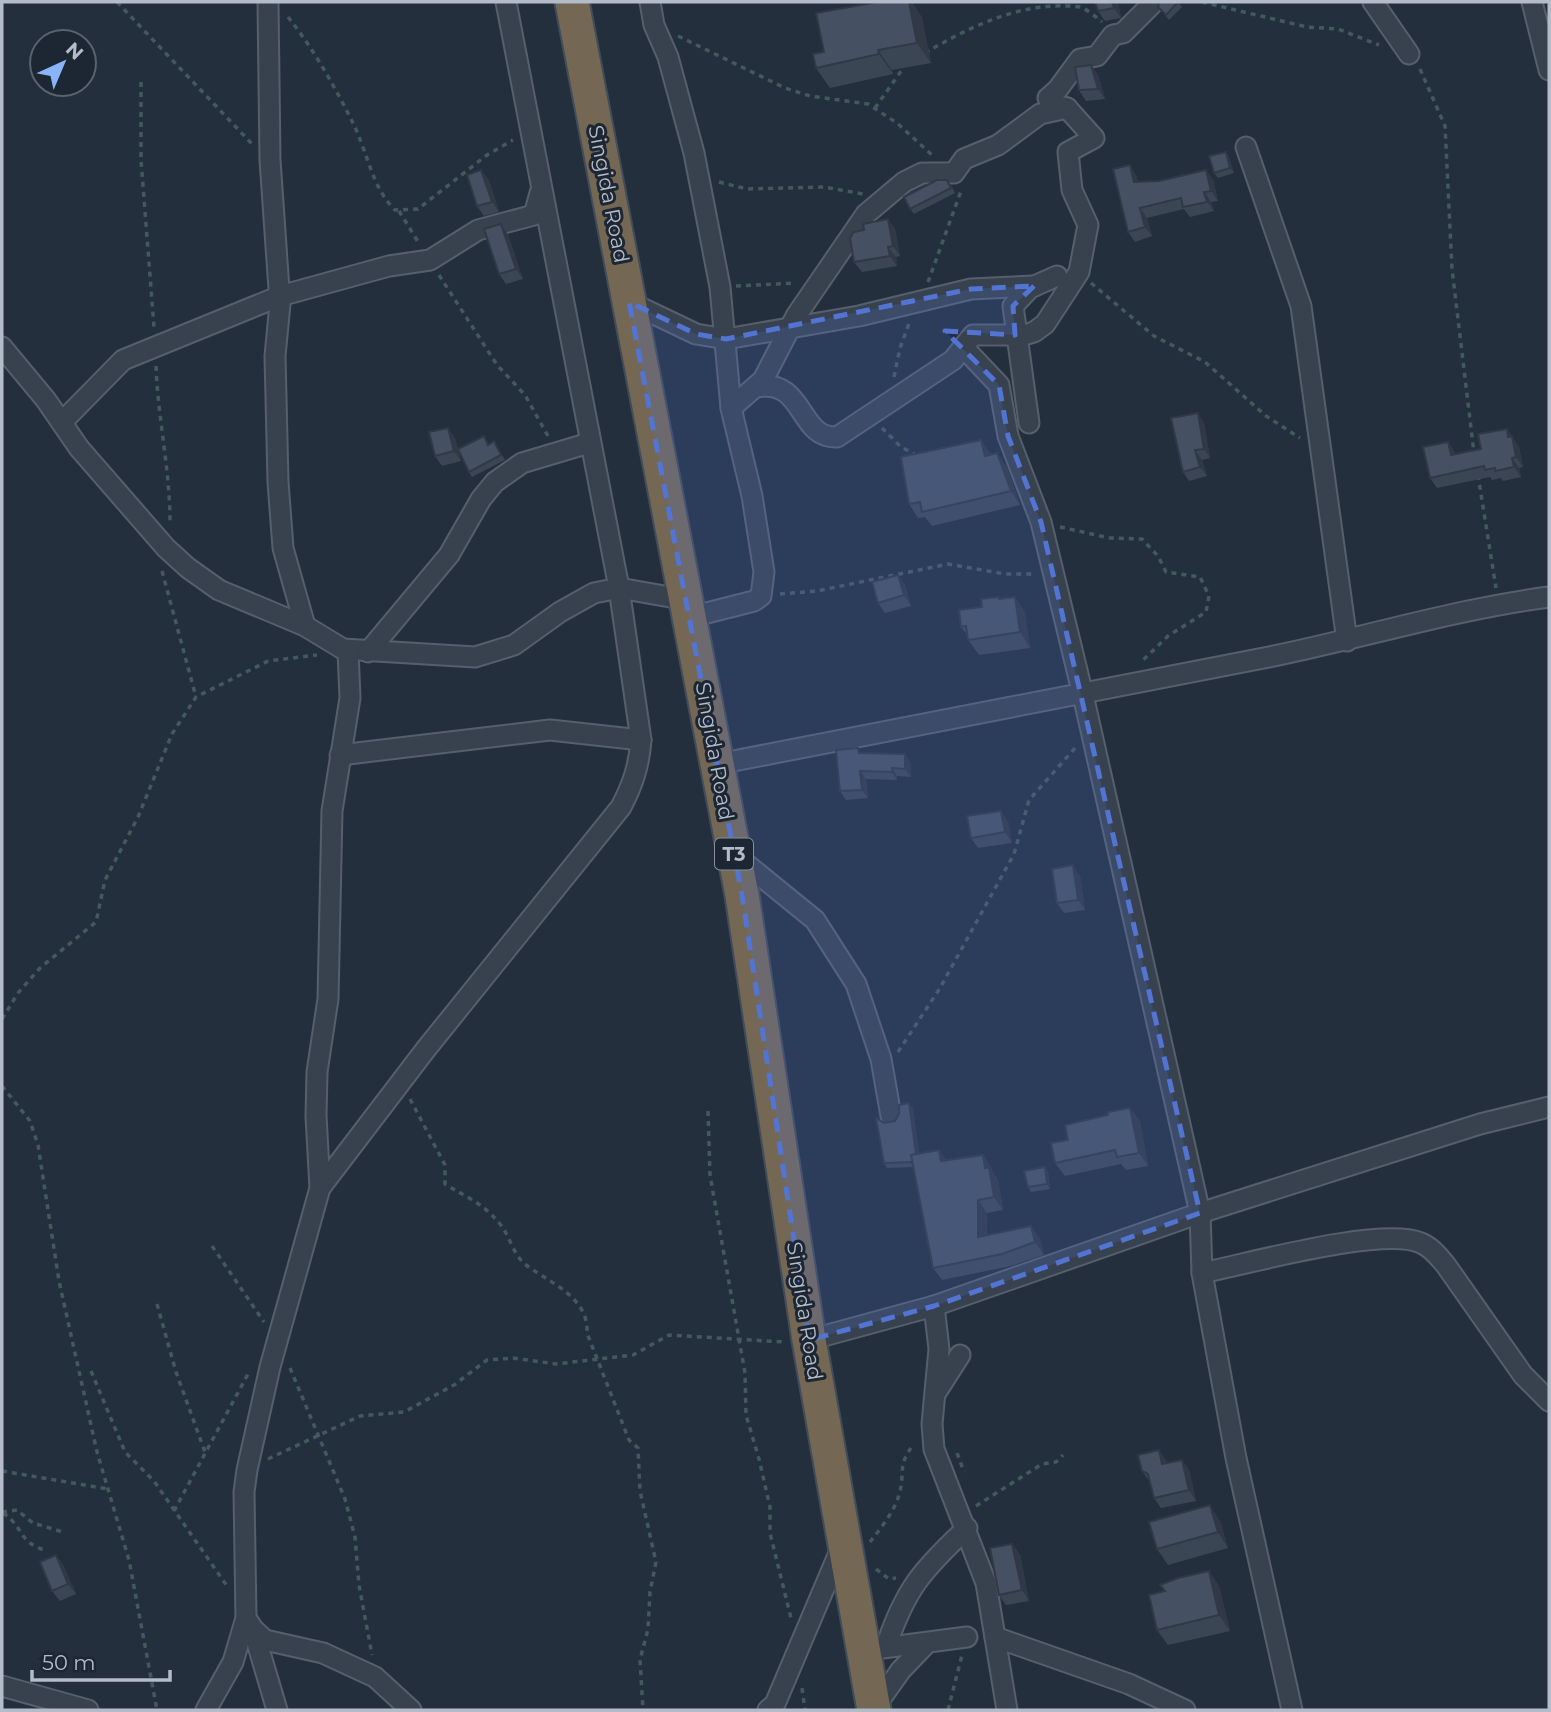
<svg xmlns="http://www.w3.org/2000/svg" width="1551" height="1712" font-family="Montserrat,sans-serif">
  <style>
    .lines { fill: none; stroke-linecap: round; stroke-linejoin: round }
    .street-casing { stroke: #565f6c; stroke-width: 23 }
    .highway-casing { stroke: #434c59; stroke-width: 37 }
    .path { stroke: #44595c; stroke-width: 3.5; stroke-dasharray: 5 5; stroke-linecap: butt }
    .street { stroke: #38414e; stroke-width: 19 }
    .highway { stroke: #746855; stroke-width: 33 }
    .wall { fill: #3b4654 }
    .shaded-wall { fill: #303945 }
    .building { fill: #455162; stroke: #303945; stroke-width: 2 }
    .marked { fill: #5274d3; fill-opacity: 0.2; stroke: #5274d3; stroke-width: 5; stroke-dasharray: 14 9; stroke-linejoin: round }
    .labels { text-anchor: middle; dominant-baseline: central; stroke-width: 6; stroke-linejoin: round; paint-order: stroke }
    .shield { fill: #1d2633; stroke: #878f9c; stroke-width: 2 }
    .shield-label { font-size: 19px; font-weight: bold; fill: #b4bcc9 }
    .street-label { font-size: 21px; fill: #b4bcc9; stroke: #1d2633 }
  </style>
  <rect width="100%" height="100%" fill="#242f3e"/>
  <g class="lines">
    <g class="street-casing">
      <g id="street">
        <polyline points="268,2 270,160 280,304 275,356 278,482 283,548 305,626"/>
        <polyline points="650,2 654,25 668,57 694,153 720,287 731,408 752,496 764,572 761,596 754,601 691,617"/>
        <polyline points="1373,2 1409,54"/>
        <polyline points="1532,2 1549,70"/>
        <polyline points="1246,147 1301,306 1347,641"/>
        <polyline points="629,302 696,334 726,339 859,316 971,289 1034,286"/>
        <polyline points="2,347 46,400 79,448 166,548 188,568 219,590 305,626 343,649 475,657 514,645 560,612 594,593 619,588 687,600"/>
        <polyline points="963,347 999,385 1008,436 1041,522 1083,695 1200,1213 1202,1273 1236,1458 1292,1710"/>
        <path d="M757 387C805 378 798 439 837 437L953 360 973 335H1024L1034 332 1045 324 1079 272 1088 225 1072 190 1068 152 1094 138 1067 108"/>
        <polyline points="731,408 763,380 796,316 866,214 904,182 922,173 954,173 964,159 998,145 1040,114 1067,108 1055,105 1048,98 1058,89 1080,59 1097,56 1113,35 1123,33 1154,2"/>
        <polyline points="62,422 123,360 280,296 389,266 430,260 478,230 534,215 540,193"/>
        <polyline points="1029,423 1013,306 1030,288 1057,276"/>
        <polyline points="368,652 449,555 481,499 495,482 522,463 589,443"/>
        <polyline points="340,755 550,730 641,740"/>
        <path d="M718 764C902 729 1086 694 1269 657 1363 638 1455 609 1549 597"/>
        <polyline points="735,855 815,920 856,984 881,1059 891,1116"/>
        <path d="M320 1188 426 1049 621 807C633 784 639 766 641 740L619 588 506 2"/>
        <path d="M1202 1273C1247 1264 1383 1226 1421 1243 1431 1247 1438 1256 1445 1264L1523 1375 1549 1401"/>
        <polyline points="934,1306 939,1349 932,1424 934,1449 986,1583 1007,1710"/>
        <polyline points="809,1340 934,1306 1200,1213 1480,1124 1549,1107"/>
        <polyline points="937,1391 960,1355"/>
        <polyline points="246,1618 253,1629 265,1640 323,1653 375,1677 411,1710"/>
        <polyline points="253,1629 277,1710"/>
        <polyline points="995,1637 1129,1684 1185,1710"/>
        <path d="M886 1647C905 1589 923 1569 967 1528"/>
        <polyline points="875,1649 967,1637"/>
        <polyline points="2,1686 88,1710"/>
        <polyline points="874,1708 901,1670 927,1643"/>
        <polyline points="206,1710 233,1662 246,1618 244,1492 247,1470 270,1367 320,1188 316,1116 317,1072 328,999 332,811 350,698 348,651"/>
        <polyline points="768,1710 775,1704 842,1546"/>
      </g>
    </g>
    <g class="highway-casing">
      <polyline id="highway" points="572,2 742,895 809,1340 874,1710"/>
    </g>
    <g class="path">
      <polyline points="117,2 253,145"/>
      <polyline points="1202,2 1307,27 1338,29 1379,45"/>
      <path d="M288 17C313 48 335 87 353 123 367 151 372 188 395 210L418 209 487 155 513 140"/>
      <polyline points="678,36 785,88 810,96 868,104 897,123 932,155"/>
      <path d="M925 53C971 26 1024 0 1080 7 1087 9 1096 17 1102 22"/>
      <polyline points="1420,69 1445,126 1452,269 1474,453"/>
      <polyline points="141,82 141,160 154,327"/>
      <polyline points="875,108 904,67"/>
      <polyline points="719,182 747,189 824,187 863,194"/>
      <polyline points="399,211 420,245"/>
      <polyline points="439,275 497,365 525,395 548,436"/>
      <polyline points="928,282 961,191"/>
      <polyline points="1091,283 1154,336 1205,362 1266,416 1300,438"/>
      <polyline points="736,286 795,283"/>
      <path d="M156 366C158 419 170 470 170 522"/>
      <polyline points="894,377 900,348 910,321"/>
      <polyline points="882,428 901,447 916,455"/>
      <polyline points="1478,475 1496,588"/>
      <polyline points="1060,527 1110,538 1142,539 1158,556 1166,572 1200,577 1209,596 1206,612 1168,636 1140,663"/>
      <polyline points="162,571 196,697"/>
      <polyline points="780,594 817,591 948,564 1005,574 1035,574"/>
      <polyline points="2,1019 18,993 40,968 96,922 105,880 138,817 172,734 196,697 268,661 317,655"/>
      <polyline points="898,1052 940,988 1014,854 1029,800 1076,747"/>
      <polyline points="2,1086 30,1121 38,1145 59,1281 97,1452 129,1560 157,1710"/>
      <path d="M410 1099 445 1165V1184C467 1198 482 1202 500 1224 510 1236 513 1255 526 1265 550 1283 589 1297 587 1333L629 1440 638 1448 640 1491 656 1562 650 1592 648 1629 640 1660 643 1710"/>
      <polyline points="708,1111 710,1175 745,1373 746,1415 759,1459 770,1507 770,1533 791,1618"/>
      <polyline points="212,1246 264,1322"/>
      <polyline points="157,1304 176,1372 205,1452"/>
      <polyline points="290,1368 345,1499 355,1537 359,1585 372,1655"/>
      <polyline points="91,1371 125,1452 154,1481 227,1586"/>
      <polyline points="957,1453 964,1472"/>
      <polyline points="268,1459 360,1416 404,1412 454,1385 487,1360 513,1358 556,1364 633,1355 669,1335 784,1342"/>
      <polyline points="2,1471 108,1489"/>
      <polyline points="976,1506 1042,1464 1056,1462 1063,1455"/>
      <polyline points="174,1511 248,1374"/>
      <polyline points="2,1512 17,1510 33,1523 63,1532"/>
      <path d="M3 1513C26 1529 16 1541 47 1551"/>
      <path d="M870 1542C881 1528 894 1512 899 1495 906 1471 896 1467 914 1444"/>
      <polyline points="876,1569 889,1579 896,1578"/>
      <polyline points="802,1688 805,1710"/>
      <polyline points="948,1710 962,1655"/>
    </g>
    <use href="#street" class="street"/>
    <use href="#highway" class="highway"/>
  </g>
  <g class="wall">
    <polygon points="1095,2 1118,2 1121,18 1105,21 1098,11"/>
    <polygon points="1178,2 1182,7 1169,20 1158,7"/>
    <polygon points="922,17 931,63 892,70 893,74 830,88 816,68 824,52"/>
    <polygon points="1091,65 1098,75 1105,99 1086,101 1079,90"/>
    <polygon points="1226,152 1229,157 1234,173 1218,178 1214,173"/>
    <polygon points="1206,170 1213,180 1218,201 1211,202 1214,211 1190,217 1184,209 1147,218 1152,236 1135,242 1128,232 1136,175 1138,182 1159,181"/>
    <polygon points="489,180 499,212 484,216 477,206"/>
    <polygon points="951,185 955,193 914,214 910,209"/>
    <polygon points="501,224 508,235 523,279 506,284 499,274"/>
    <polygon points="895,229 900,256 896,257 897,266 862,272 854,262"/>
    <polygon points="1204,423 1210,458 1202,460 1207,476 1189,481 1183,472"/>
    <polygon points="1507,429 1519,447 1523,467 1519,468 1521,477 1503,481 1501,478 1492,480 1490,477 1437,488 1430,478 1448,442 1455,454 1481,449"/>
    <polygon points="455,438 461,461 442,466 435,456"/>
    <polygon points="494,441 505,460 472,477 469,472 489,444"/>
    <polygon points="991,454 1007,467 1020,505 932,526 925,517 918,518 909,504"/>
    <polygon points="898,575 905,585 911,606 885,613 878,603"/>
    <polygon points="1015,597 1025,613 1030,648 979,655 968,640 968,636 961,627 982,607 1001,599"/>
    <polygon points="862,753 911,763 911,777 897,776 897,780 866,779 868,798 846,800 840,791"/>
    <polygon points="1008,821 1012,843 978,848 971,838"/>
    <polygon points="1080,876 1085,910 1064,913 1057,903"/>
    <polygon points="913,1108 919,1154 939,1150 946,1160 983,1155 991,1167 992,1171 998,1180 1003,1210 987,1213 987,1235 1040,1238 1044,1255 1011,1266 942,1280 933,1268 914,1167 887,1168 884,1163 884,1123 895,1121"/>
    <polygon points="1130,1108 1140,1121 1148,1166 1126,1170 1121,1164 1065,1176 1055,1163 1068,1140 1108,1115"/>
    <polygon points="1045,1167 1048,1172 1050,1189 1031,1192 1028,1187"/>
    <polygon points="1166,1460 1167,1463 1182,1460 1189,1470 1196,1501 1161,1508 1154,1498 1150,1482 1142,1471"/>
    <polygon points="1220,1521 1228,1548 1168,1565 1157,1549"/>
    <polygon points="1020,1554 1029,1601 1006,1605 999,1595"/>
    <polygon points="56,1555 63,1565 76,1594 60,1601 52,1591"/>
    <polygon points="1209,1571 1219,1586 1230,1631 1168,1645 1157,1630 1164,1591 1160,1585"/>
  </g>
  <g class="shaded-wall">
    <polygon points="909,2 912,2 922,17 931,63 917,43"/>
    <polygon points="1112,2 1118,2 1121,18 1114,8"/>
    <polygon points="878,50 892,70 893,74 879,54"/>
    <polygon points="1091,65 1098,75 1105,99 1098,89"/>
    <polygon points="1226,152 1229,157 1234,173 1230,168"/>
    <polygon points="1130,165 1136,175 1141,192 1134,182"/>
    <polygon points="481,170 489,180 499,212 492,202"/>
    <polygon points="1206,170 1213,180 1218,201 1211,191"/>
    <polygon points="1204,192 1211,202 1214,211 1207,202"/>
    <polygon points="1140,208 1147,218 1152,236 1145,227"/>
    <polygon points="888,219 895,229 900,256 893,246"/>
    <polygon points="501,224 508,235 523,279 516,269"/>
    <polygon points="888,247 896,257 897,266 890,256"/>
    <polygon points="1198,413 1204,423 1210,458 1204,449"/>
    <polygon points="448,428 455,438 461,461 454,451"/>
    <polygon points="1507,429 1519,447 1523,467 1516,457 1508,437"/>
    <polygon points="981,440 991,454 985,456"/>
    <polygon points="1448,442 1455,452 1458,465 1451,455"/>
    <polygon points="1195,450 1202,460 1207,476 1200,467"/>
    <polygon points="997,453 1007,467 1020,505 1011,491"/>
    <polygon points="1512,458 1519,468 1521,477 1514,467"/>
    <polygon points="898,575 905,585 911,606 904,595"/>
    <polygon points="1015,597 1025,613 1030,648 1020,632"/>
    <polygon points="905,754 911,763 911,777 905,769"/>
    <polygon points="892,768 897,776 897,780 892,772"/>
    <polygon points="860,771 866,779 868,798 862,790"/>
    <polygon points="1001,811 1008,821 1012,843 1005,832"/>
    <polygon points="1073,865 1080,876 1085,910 1078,900"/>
    <polygon points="909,1103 913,1108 921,1166 917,1161"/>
    <polygon points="1130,1108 1140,1121 1148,1166 1139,1153"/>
    <polygon points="939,1150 948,1162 941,1161"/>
    <polygon points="983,1155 991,1167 992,1171 998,1180 1003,1210 994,1197 985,1168"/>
    <polygon points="1045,1167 1048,1172 1050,1189 1047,1184"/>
    <polygon points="978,1200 987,1213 986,1249 978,1237"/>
    <polygon points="1031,1226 1040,1238 1044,1255 1035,1242"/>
    <polygon points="1159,1450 1166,1460 1169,1474 1162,1464"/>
    <polygon points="1182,1460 1189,1470 1196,1501 1189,1490"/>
    <polygon points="1210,1505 1220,1521 1228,1548 1218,1532"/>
    <polygon points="1012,1544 1020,1554 1029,1601 1022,1590"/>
    <polygon points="56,1555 63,1565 76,1594 68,1584"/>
    <polygon points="1209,1571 1219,1586 1230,1631 1219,1615"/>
  </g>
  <g class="building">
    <polygon points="878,2 909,2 917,43 878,50 879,54 816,68 813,54 824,52 816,13"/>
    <polygon points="1095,2 1112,2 1114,8 1098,11"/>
    <polygon points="1159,2 1178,2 1166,15 1158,7"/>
    <polygon points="1091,65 1098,89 1079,90 1075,67"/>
    <polygon points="1226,152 1230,168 1214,173 1209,156"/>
    <polygon points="1130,165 1134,182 1159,181 1206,170 1211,191 1204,192 1207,202 1183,207 1181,198 1140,208 1145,227 1128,232 1113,169"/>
    <polygon points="481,170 492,202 477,206 467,175"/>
    <polygon points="937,180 947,180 951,188 910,209 904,197"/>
    <polygon points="888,219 893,246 888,247 890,256 854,262 850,238 854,232 864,230 863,224"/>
    <polygon points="501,224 516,269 499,274 484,229"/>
    <polygon points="1198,413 1204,449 1195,450 1200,467 1183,472 1171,418"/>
    <polygon points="448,428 454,451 435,456 429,432"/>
    <polygon points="1507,429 1508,437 1512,436 1516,457 1512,458 1514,467 1495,471 1495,468 1485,470 1484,466 1430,478 1423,447 1448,442 1451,455 1481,449 1478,434"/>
    <polygon points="484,436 488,445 494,441 501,455 469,472 458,449"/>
    <polygon points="981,440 985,456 997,453 1011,491 922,512 920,502 909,504 901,457"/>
    <polygon points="898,575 904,595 878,603 872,582"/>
    <polygon points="999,597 999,599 1015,597 1020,632 968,640 966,626 961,627 959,610 982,607 981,599"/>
    <polygon points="858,748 859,753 905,754 905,769 892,768 892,772 860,771 862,790 840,791 836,750"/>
    <polygon points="1001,811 1005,832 971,838 967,816"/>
    <polygon points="1073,865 1078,900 1057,903 1052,869"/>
    <polygon points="909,1103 916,1154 911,1155 913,1162 884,1163 876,1118 884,1123 895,1121 899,1114 899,1105"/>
    <polygon points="1130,1108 1139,1153 1117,1157 1115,1150 1055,1163 1051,1143 1068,1140 1065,1125 1108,1115 1108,1112"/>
    <polygon points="939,1150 941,1161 983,1155 985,1168 989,1167 994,1197 978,1200 978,1237 1031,1226 1035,1242 1002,1254 933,1268 911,1155"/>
    <polygon points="1045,1167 1047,1184 1028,1187 1024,1171"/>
    <polygon points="1159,1450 1162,1464 1182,1460 1189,1490 1154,1498 1148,1474 1142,1471 1138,1455"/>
    <polygon points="1210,1505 1218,1532 1157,1549 1149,1522"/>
    <polygon points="1012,1544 1022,1590 999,1595 990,1548"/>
    <polygon points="56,1555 68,1584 52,1591 40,1562"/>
    <polygon points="1209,1571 1219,1615 1157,1630 1149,1595 1165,1591 1160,1585 1178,1578"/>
  </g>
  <path class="marked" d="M1034 286 1013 306 1015 335 945 331 999 385 1008 436 1041 522 1200 1213 934 1306 809 1340 742 895 629 302 696 334 726 339 971 289Z"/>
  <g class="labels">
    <rect class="shield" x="715" y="838.5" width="38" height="31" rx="5"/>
    <g class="shield-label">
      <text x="734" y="854">T3</text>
    </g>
    <g class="street-label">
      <text transform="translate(609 194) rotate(79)">Singida Road</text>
      <text transform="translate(715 751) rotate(80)">Singida Road</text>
      <text transform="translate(805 1311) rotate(81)">Singida Road</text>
    </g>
  </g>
  <rect width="1551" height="1712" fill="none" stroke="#b4bcc9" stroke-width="7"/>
  <g transform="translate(63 63) rotate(44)"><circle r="33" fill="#1d2633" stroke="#59626f" stroke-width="2"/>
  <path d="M0-5L12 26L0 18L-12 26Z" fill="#8ab4f8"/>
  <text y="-10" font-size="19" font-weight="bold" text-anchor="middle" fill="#b4bcc9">N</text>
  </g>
  <path d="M32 1670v10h138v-10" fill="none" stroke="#b4bcc9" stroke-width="3.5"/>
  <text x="42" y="1670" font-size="21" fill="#b4bcc9" stroke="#1d2633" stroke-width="5" paint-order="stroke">50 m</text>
</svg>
